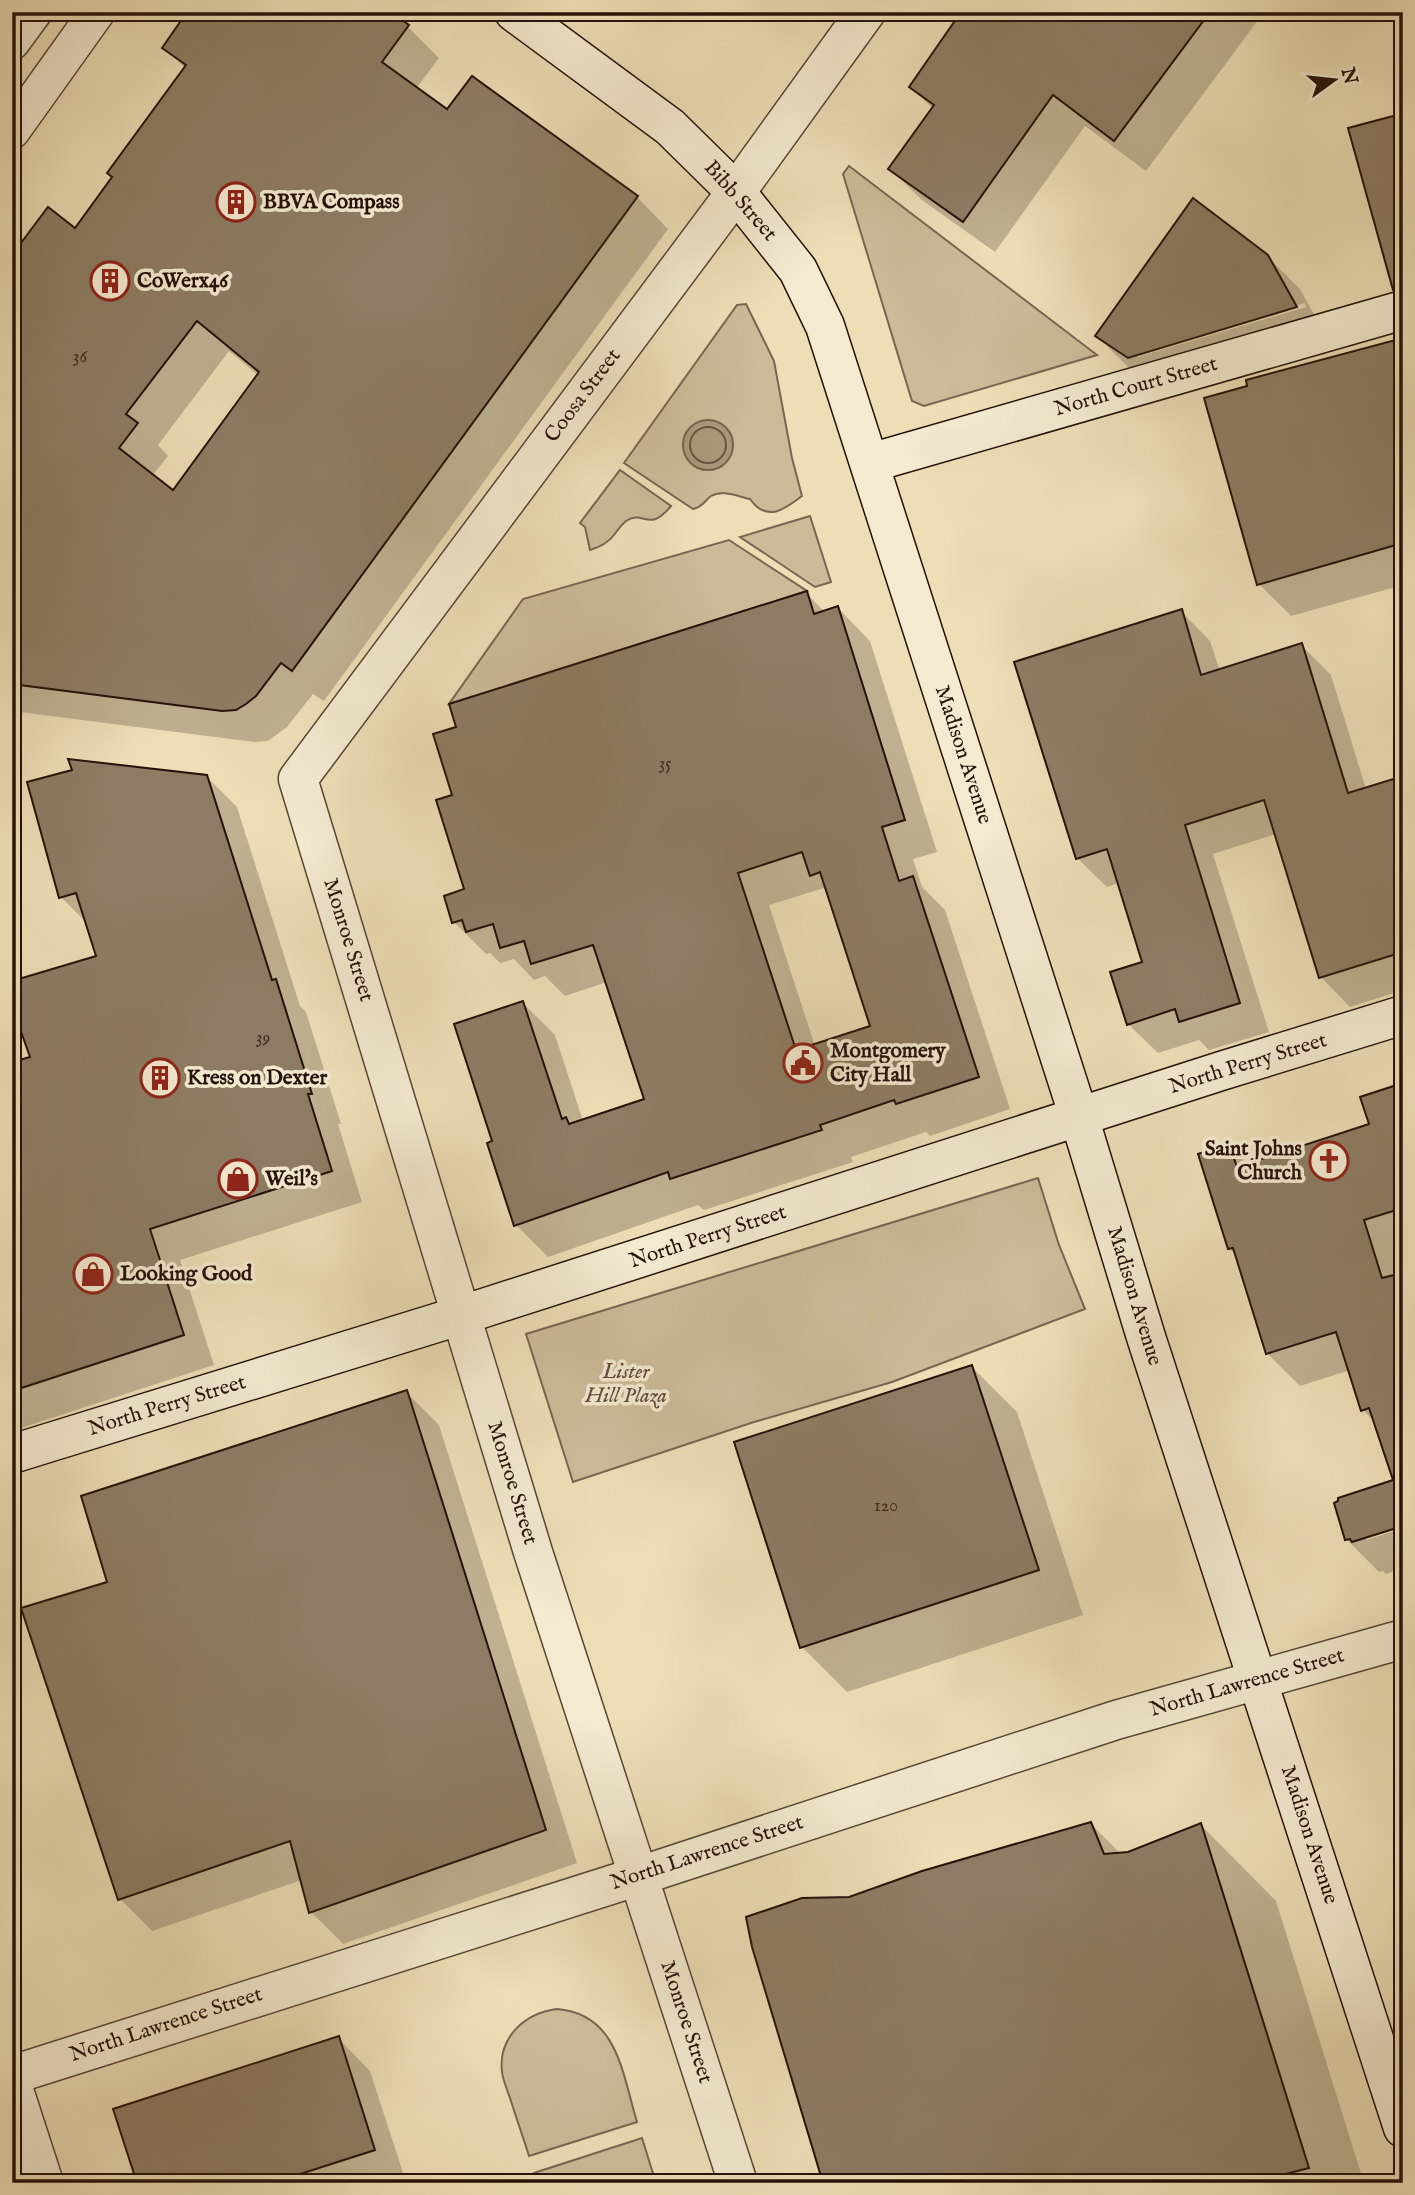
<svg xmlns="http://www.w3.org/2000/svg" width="1415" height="2195" font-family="'IM FELL English',serif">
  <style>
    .green { fill: #cbbb99; stroke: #786652; stroke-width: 2 }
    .water { fill: #a9997c; stroke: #74634f; stroke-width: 2 }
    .shadow { fill: #0003; fill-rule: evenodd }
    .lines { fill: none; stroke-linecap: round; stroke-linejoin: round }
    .shore { stroke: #675644; stroke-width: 2 }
    .building { fill: #8d7c64; stroke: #25120b; stroke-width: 2; fill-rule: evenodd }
    .minor-casing { stroke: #574536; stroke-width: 38 }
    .tertiary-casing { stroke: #574536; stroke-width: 41 }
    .secondary-casing { stroke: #25120b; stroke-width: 41 }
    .minor { stroke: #f3ead0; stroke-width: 35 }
    .tertiary { stroke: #f3ead0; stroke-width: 38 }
    .secondary { stroke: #f3ead0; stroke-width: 38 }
    .labels { text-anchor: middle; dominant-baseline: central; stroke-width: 7; stroke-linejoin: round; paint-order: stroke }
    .number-label { font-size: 18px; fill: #3f2c21 }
    .street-label { font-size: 21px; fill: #25120b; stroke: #f3ead0 }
    .poi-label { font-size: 21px; font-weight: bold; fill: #25120b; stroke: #f3ead0; text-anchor: start }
    .park-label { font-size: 21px; font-style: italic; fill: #5f4d3d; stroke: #f3ead0 }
  </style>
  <rect width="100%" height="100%" fill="#eddeb6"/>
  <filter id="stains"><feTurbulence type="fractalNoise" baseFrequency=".00286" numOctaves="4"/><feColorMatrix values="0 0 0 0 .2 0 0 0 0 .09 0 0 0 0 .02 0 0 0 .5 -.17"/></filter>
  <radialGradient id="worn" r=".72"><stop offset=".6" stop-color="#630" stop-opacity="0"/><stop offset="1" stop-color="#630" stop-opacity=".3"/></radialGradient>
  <g class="green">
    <polygon points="849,166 1097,355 924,406 912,401 843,174"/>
    <path d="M746 304 774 361 792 458 802 496C785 509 767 523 750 499 739 497 722 489 711 496 704 501 703 507 693 509L624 463 737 305Z"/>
    <path d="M620 470 671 506C648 534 644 509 626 521 621 525 618 530 614 535 608 543 600 547 590 550L585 527 580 523Z"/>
    <polygon points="810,516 831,582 815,587 740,537"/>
    <polygon points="729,540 807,591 449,704 523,599"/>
    <polygon points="1038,1178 1059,1245 1085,1309 892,1382 754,1422 573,1482 526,1334"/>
    <path d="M557 2009C618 2014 622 2073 637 2122L529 2156C523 2137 516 2117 510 2098 507 2090 503 2080 502 2072 498 2037 525 2013 557 2009Z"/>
    <polygon points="642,2138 656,2183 537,2183 534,2173"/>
  </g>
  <circle class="water" cx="708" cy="445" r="25"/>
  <g class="shadow">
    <polygon points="639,12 656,12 650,21"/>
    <polygon points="964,12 1264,12 1146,171 1085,126 995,252 922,200 890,169 933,109 911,87"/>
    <path d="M408 27 439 58 416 89 448 112 637 197 668 229 324 701 313 694 287 727 268 741 254 742 12 711V259L76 230 186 69 165 48ZM229 351 258 375 174 493 152 476 168 456 158 445Z"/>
    <polygon points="1396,117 1403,123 1403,289 1392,278"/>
    <path d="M1267 256 1300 289 1328 340 1161 389 1129 368 1097 336ZM1305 303 1306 307 1137 357V353Z"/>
    <polygon points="1403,339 1403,585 1291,616 1259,584"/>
    <path d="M806 593 825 612 838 608 870 641 937 852 913 859 922 887 945 910 1010 1109 930 1136 926 1132 851 1157 853 1162 704 1210 698 1205 548 1257 516 1225 494 1142 523 1003 555 1035 583 1121 646 1101 607 982 565 996 545 976 534 980 514 959 500 963 490 953 486 954 454 922 466 890 454 796ZM824 888 829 892 872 1027 815 1046 769 905Z"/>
    <polygon points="1181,611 1210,641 1220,671 1301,645 1331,675 1366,789 1403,778 1403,990 1350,1007 1321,977 1276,834 1213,854 1269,1032 1209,1050 1199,1040 1158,1053 1128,1024 1145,963 1119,883 1107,887 1077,858"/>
    <polygon points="206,776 237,807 300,1006 306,1012 341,1124 338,1124 362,1202 180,1260 214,1365 12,1431 12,1064 32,1058 98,957 88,924 61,897"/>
    <polygon points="1403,1086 1403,1250 1395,1253 1403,1277 1403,1524 1366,1536 1366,1540 1403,1528 1403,1568 1386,1574 1383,1571 1379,1572 1347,1540 1395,1481 1376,1423 1363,1410 1350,1370 1300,1386 1268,1354 1237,1256 1230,1249 1229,1146 1248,1165 1371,1125"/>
    <polygon points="972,1367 1017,1412 1083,1615 847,1692 802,1647"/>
    <polygon points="406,1392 439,1425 577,1863 343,1944 311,1912 302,1880 152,1931 120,1899 109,1583"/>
    <polygon points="1091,1824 1121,1854 1129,1854 1201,1825 1276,1901 1364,2183 823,2183 849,1899"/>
    <polygon points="338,2038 370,2071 406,2182 192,2183"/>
  </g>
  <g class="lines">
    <circle class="shore" cx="708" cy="445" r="18"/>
  </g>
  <g class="building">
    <path d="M187 12H391L409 25 382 62 447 109 472 76 638 196 292 671 281 663 256 696 246 704 236 710 222 711 12 684V255L48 207 75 228 112 177 107 173 186 65 162 48ZM197 321 259 372 173 490 119 448 138 423 126 414Z"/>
    <polygon points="961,12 1210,12 1114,141 1053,95 963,222 888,169 934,105 909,87"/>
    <polygon points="1397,115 1403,136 1403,289 1393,290 1348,128"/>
    <polygon points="1193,198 1268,255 1297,307 1128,358 1095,336"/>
    <polygon points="1403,338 1403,543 1257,585 1204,398 1247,386 1246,380"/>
    <path d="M807 591 814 614 838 606 905 820 882 827 899 881 913 876 979 1077 896 1104 894 1100 820 1125 822 1130 670 1179 668 1172 514 1226 487 1143 492 1141 454 1024 523 1001 562 1119 566 1117 569 1124 644 1099 593 945 531 964 524 941 500 948 493 924 466 932 462 920 452 923 444 896 464 889 436 800 452 795 433 734 456 727 449 704ZM802 852 810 876 820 872 870 1026 796 1050 738 873Z"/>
    <polygon points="1182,609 1201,675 1302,643 1348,793 1403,776 1403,952 1319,978 1264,800 1185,825 1240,1003 1179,1022 1175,1009 1127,1025 1110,972 1142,962 1107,849 1076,859 1014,662"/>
    <polygon points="68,759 207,775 272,980 276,979 312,1094 308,1094 332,1171 150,1229 184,1335 12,1391 12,1062 30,1057 12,1006 12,981 96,956 76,893 59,898 27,782 72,770"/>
    <polygon points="1403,1083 1403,1208 1364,1220 1382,1278 1398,1274 1403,1290 1403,1526 1352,1542 1350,1539 1345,1540 1334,1503 1338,1501 1338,1498 1393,1480 1369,1408 1361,1411 1336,1332 1266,1354 1233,1248 1228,1249 1198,1154 1229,1144 1237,1167 1369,1124 1360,1097"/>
    <polygon points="972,1365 1039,1570 800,1648 734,1442"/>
    <polygon points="407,1390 546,1830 309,1913 290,1841 118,1900 21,1608 107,1582 81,1496"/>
    <polygon points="1091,1822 1104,1854 1128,1852 1201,1823 1309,2168 1251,2183 823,2183 752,1947 746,1917 802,1898 849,1897 922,1871"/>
    <polygon points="339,2036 375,2150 272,2183 137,2183 113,2109"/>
  </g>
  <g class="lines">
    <g class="minor-casing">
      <g id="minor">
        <polyline points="12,42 34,12"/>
        <polyline points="12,131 97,12"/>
      </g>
    </g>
    <g class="tertiary-casing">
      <g id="tertiary">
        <polyline points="12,2075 639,1876 1116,1720 1403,1639"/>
        <polyline points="12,2084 44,2183"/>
        <polyline points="738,2183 533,1552 298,779 736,192 866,12"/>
      </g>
    </g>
    <g class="secondary-casing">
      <g id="secondary">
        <polyline points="514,12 670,127 736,192 798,270 825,326 1079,1117 1146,1337 1403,2128"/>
        <polyline points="870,463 1403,310"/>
        <polyline points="12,1454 462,1315 1221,1071 1403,1015"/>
      </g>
    </g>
    <use href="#minor" class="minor"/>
    <use href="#tertiary" class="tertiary"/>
    <use href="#secondary" class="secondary"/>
  </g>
  <defs>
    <g id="building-ring" transform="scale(2.0125)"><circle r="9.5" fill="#f3ead0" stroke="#8f2418" stroke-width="1.5"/><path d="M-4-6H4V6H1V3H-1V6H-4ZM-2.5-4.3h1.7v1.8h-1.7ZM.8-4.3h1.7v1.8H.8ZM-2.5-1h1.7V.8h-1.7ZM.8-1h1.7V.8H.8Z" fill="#8f2418"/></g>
    <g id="civic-ring" transform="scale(2.0125)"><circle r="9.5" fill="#f3ead0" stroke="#8f2418" stroke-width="1.5"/><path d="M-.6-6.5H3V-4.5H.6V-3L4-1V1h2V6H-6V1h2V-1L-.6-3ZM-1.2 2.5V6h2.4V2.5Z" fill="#8f2418"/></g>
    <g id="church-ring" transform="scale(2.0125)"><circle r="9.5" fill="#f3ead0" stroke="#8f2418" stroke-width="1.5"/><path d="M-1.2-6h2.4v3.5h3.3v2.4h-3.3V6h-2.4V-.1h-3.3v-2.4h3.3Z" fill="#8f2418"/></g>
    <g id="shop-ring" transform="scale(2.0125)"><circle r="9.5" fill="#f3ead0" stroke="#8f2418" stroke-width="1.5"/><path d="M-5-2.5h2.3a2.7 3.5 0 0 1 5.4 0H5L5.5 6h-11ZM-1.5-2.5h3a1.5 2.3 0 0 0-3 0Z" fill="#8f2418"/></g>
  </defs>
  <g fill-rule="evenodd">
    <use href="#building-ring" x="236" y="202"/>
    <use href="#building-ring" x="110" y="281"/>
    <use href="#civic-ring" x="803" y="1063"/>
    <use href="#building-ring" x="160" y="1078"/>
    <use href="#church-ring" x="1329" y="1161"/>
    <use href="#shop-ring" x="238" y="1179"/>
    <use href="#shop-ring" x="93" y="1274"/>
  </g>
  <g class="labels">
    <g class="number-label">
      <text x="80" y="357">36</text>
      <text x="665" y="764">35</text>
      <text x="263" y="1038">39</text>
      <text x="886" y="1506">120</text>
    </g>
    <g class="street-label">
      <text transform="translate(740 201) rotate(49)">Bibb Street</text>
      <text transform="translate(1136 387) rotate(-16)">North Court Street</text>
      <text transform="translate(583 396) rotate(-53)">Coosa Street</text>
      <text transform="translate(963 755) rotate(72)">Madison Avenue</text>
      <text transform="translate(348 940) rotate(73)">Monroe Street</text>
      <text transform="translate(1248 1064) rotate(-17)">North Perry Street</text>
      <text transform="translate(708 1237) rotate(-18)">North Perry Street</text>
      <text transform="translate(1134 1296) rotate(73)">Madison Avenue</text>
      <text transform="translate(167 1406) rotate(-17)">North Perry Street</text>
      <text transform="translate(512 1483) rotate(73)">Monroe Street</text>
      <text transform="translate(1247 1683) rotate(-16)">North Lawrence Street</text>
      <text transform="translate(1309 1835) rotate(72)">Madison Avenue</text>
      <text transform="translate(707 1853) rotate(-18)">North Lawrence Street</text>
      <text transform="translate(686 2022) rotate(72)">Monroe Street</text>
      <text transform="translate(166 2025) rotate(-18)">North Lawrence Street</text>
    </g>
    <g class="poi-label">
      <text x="263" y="202">BBVA Compass</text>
      <text x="137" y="281">CoWerx46</text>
      <text x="830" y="1051">Montgomery<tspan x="830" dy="24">City Hall</tspan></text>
      <text x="187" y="1078">Kress on Dexter</text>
      <text x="1302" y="1149" text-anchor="end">Saint Johns<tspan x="1302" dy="24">Church</tspan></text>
      <text x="265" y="1179">Weil's</text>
      <text x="120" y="1274">Looking Good</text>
    </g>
    <g class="park-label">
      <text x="626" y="1372">Lister<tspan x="626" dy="24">Hill Plaza</tspan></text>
    </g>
  </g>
  <rect width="1415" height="2195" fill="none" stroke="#eddeb6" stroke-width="42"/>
  <rect x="14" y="14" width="1387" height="2167" fill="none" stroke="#25120b" stroke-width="3.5"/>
  <rect x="21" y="21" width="1373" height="2153" fill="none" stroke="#25120b" stroke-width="2"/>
  <g transform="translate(1334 80) rotate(75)" stroke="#f3ead0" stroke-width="5" paint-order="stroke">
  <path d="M0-5L12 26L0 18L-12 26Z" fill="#25120b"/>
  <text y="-10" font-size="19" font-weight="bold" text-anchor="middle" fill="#25120b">N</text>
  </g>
  <rect width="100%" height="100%" filter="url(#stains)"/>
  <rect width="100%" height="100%" fill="url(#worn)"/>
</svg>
